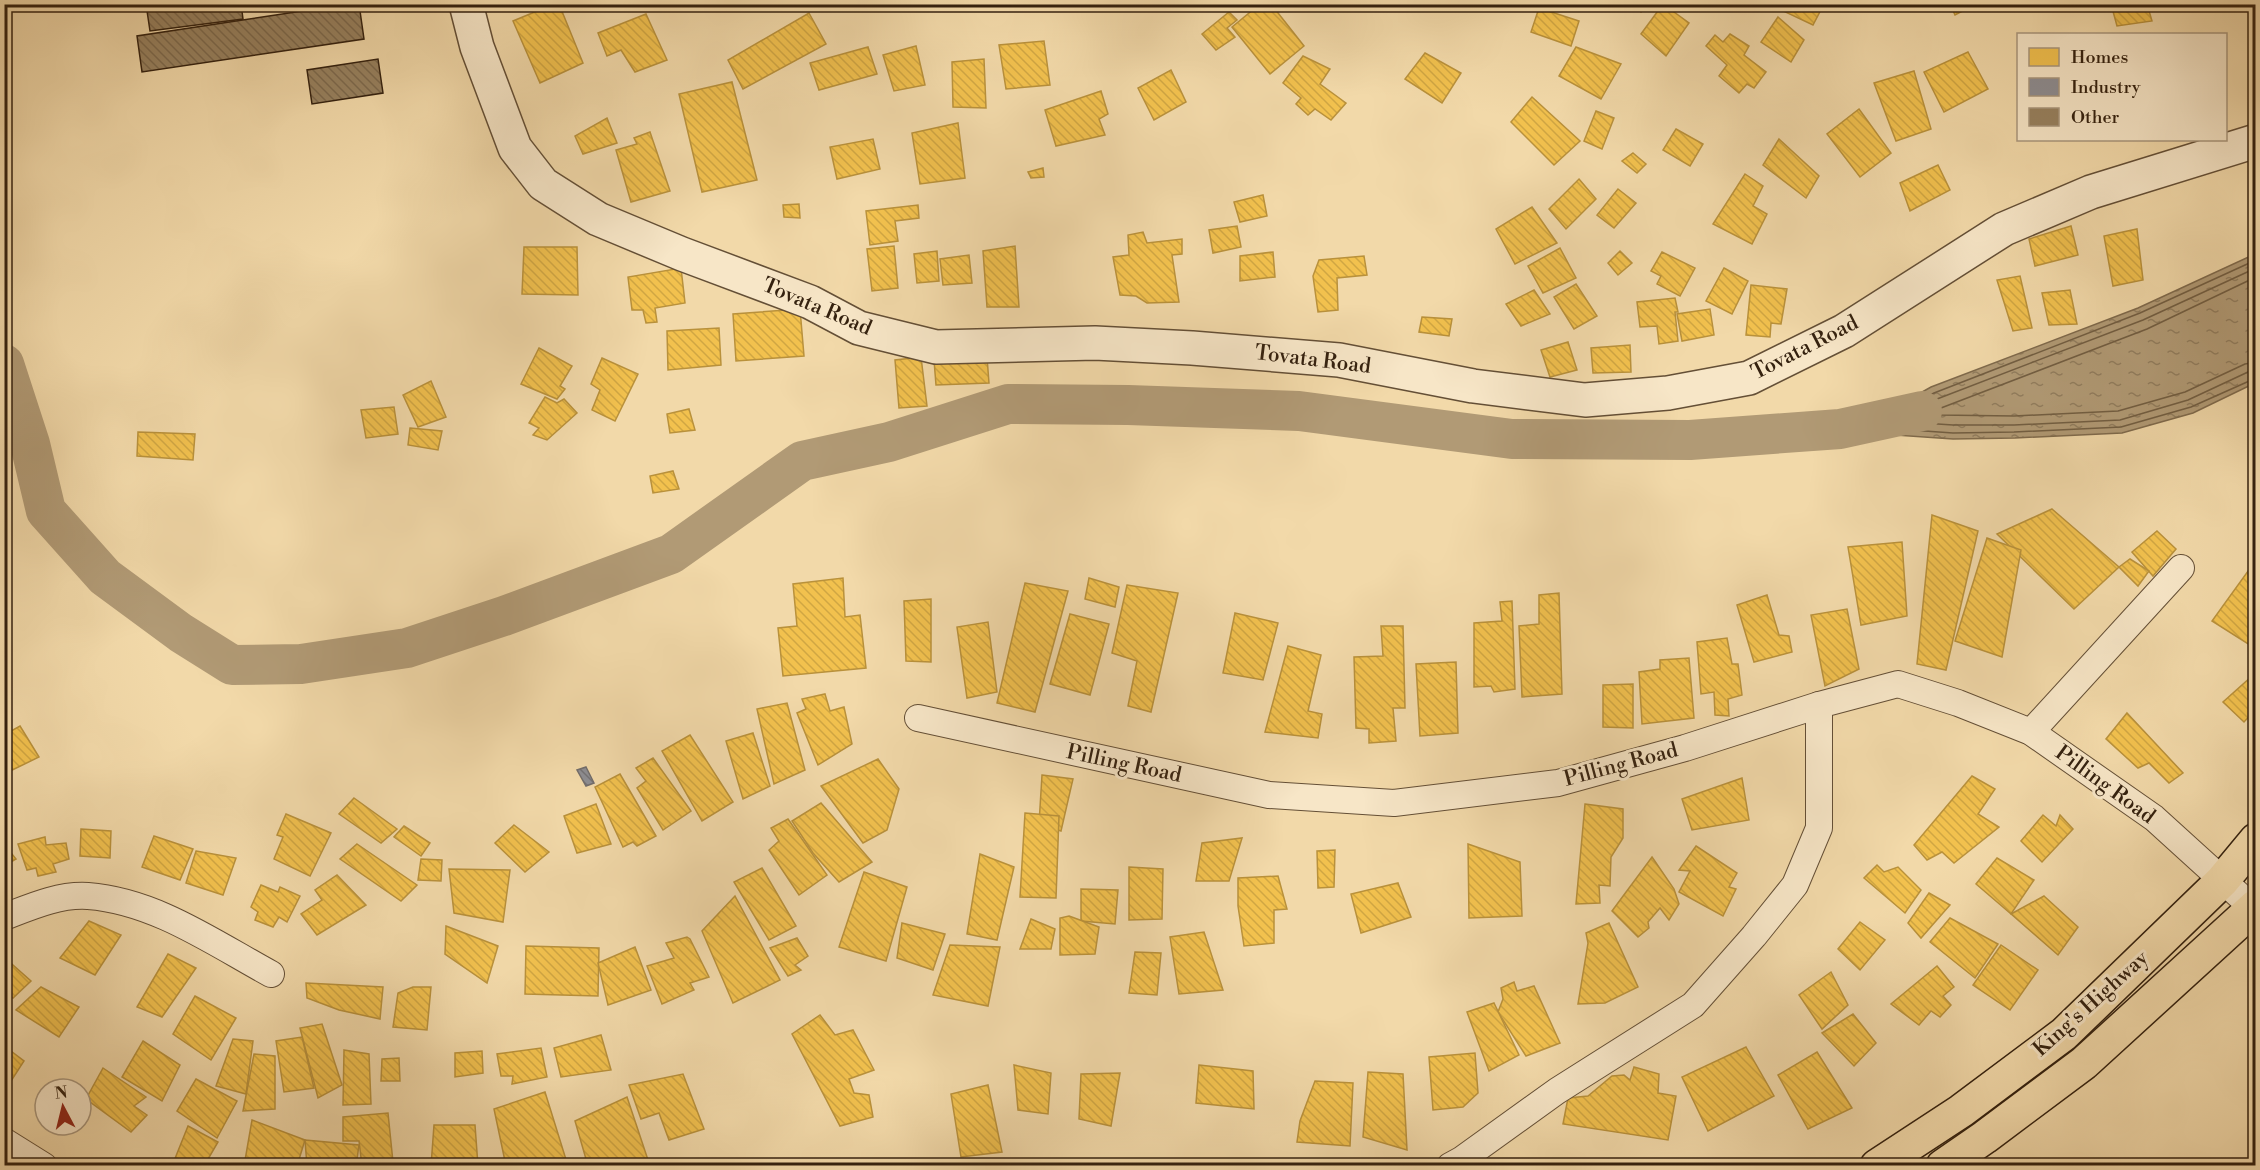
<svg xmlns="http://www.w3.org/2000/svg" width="2260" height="1170" font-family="'Libre Bodoni',serif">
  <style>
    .water { fill: url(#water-ripples); stroke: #7f6a4c; stroke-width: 1.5 }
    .homes { fill: url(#homes-back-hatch); stroke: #b9913b; stroke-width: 1.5 }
    .industry { fill: url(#industry-back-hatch); stroke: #726d6b; stroke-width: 1.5 }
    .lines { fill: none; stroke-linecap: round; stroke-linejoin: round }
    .shore { stroke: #725e42; stroke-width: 1.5 }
    .river { stroke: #b19a75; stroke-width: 40 }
    .building { fill: url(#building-back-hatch); stroke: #34210f; stroke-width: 1.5 }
    .minor-casing { stroke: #644f36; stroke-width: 28 }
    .tertiary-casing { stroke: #644f36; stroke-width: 36 }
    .trunk-casing { stroke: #34210f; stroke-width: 36 }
    .minor { stroke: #f7e6c7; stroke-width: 26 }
    .tertiary { stroke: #f7e6c7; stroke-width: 33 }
    .trunk { stroke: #f2d9a9; stroke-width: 33 }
    .labels { text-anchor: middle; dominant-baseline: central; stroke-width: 6; stroke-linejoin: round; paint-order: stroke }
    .street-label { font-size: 21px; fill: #34210f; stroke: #f7e6c7 }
  </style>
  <defs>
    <pattern id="water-ripples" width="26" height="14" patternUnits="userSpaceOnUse" patternTransform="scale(1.5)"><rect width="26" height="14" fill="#b19a75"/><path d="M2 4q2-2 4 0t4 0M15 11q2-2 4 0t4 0" fill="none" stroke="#917d5e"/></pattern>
    <pattern id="homes-back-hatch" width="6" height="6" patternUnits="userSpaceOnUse" patternTransform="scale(1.5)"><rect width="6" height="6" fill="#f2c14e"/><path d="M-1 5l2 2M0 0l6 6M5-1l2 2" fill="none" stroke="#d0a643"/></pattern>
    <pattern id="industry-back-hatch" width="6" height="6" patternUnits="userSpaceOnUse" patternTransform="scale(1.5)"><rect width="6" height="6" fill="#8d8d92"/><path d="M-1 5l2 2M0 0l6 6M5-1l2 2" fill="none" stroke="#747376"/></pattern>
    <pattern id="building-back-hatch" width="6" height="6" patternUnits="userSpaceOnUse" patternTransform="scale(1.5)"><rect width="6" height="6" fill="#97815f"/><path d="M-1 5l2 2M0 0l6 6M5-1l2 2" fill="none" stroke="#7c694d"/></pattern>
  </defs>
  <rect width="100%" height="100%" fill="#f2d9a9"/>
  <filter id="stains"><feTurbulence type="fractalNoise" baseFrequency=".00333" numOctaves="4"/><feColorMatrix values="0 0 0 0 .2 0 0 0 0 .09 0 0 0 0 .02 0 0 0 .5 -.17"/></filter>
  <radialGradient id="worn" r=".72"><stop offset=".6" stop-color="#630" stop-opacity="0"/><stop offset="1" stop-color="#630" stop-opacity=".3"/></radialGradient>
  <polygon class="water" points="2255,254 2255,383 2193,413 2122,433 2015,438 1953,439 1851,432 1931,387 2138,308"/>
  <g class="homes">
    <polygon points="554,4 559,4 583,63 540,83 513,21"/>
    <polygon points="1260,4 1271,4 1304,46 1270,74 1232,27"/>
    <polygon points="1631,4 1648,4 1641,12"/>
    <polygon points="1663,4 1689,23 1666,56 1641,34"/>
    <polygon points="1779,4 1824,4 1813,25 1777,8"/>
    <polygon points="1950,4 1976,4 1955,15"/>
    <polygon points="2111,4 2147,4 2152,21 2117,26"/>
    <polygon points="1539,8 1579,21 1571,46 1531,32"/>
    <polygon points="1229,12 1237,20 1227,28 1235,37 1216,50 1202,34"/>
    <polygon points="809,13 826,44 743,89 728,60"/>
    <polygon points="646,14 667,60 635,72 621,50 607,56 598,33"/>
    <polygon points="1778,17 1804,40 1791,62 1761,42"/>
    <polygon points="1730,34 1749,46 1744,55 1766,72 1754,88 1747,84 1739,93 1719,76 1727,65 1706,46 1715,35 1723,42"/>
    <polygon points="1044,41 1050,85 1006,89 999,45"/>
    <polygon points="916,46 925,85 894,91 883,55"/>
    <polygon points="868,47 877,74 819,90 810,63"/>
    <polygon points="1576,47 1621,64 1601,99 1559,76"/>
    <polygon points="1968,52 1988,89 1944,112 1924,72"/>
    <polygon points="1425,53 1461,73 1442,103 1405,79"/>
    <polygon points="1303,56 1330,69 1320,84 1346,103 1331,120 1315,109 1308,115 1296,104 1301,98 1283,83"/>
    <polygon points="984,59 986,108 953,107 952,62"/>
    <polygon points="1171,70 1186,102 1154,120 1138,88"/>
    <polygon points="1914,71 1931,129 1896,141 1874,83"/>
    <polygon points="732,82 757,180 702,192 679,94"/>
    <polygon points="1101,91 1108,114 1099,119 1105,135 1056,146 1045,110"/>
    <polygon points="1532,97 1580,141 1554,165 1511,122"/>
    <polygon points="1859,109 1891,153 1860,177 1827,134"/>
    <polygon points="1596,111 1614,118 1602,149 1584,141"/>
    <polygon points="607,118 617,143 583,154 575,136"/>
    <polygon points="958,123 965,178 920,184 912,133"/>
    <polygon points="1676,129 1703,144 1690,166 1663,150"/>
    <polygon points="650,132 670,191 631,202 616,150 637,144 634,138"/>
    <polygon points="873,139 880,169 837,179 830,147"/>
    <polygon points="1779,139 1819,176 1806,198 1763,165"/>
    <polygon points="1633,153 1646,164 1637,173 1622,161"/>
    <polygon points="1938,165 1950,190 1910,211 1900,183"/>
    <polygon points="1043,168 1044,177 1031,178 1028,172"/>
    <polygon points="1745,174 1763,186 1753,206 1767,214 1752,244 1713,224"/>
    <polygon points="1579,179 1596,199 1566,229 1549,209"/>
    <polygon points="1618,189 1636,203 1614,228 1597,215"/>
    <polygon points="1263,195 1267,216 1240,222 1234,202"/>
    <polygon points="799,204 800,218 784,217 783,205"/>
    <polygon points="918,205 919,218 895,221 898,241 870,245 866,211"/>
    <polygon points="1532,207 1557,243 1515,264 1496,229"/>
    <polygon points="1237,226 1241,247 1213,253 1209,230"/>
    <polygon points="2071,226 2078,255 2035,266 2029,239"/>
    <polygon points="2137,229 2143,280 2113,286 2104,236"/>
    <polygon points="1143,232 1147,243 1182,239 1182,254 1172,255 1179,302 1147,303 1136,296 1120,295 1113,257 1129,255 1128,235"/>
    <polygon points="894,246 898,288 872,291 867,249"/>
    <polygon points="1015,246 1019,307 987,307 983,251"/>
    <polygon points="524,247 577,247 578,295 522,294"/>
    <polygon points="1560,248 1576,278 1543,293 1528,266"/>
    <polygon points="937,251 939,281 917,283 914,254"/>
    <polygon points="1620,251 1632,263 1618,275 1608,263"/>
    <polygon points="1273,252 1275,277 1240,281 1240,256"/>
    <polygon points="1662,252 1695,268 1680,296 1657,284 1661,276 1651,271"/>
    <polygon points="969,255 972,283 943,285 940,259"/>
    <polygon points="1364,256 1367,275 1337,278 1338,310 1318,312 1313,276 1319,260"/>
    <polygon points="681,268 685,303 655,308 657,322 646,323 643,310 632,310 628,277"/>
    <polygon points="1724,268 1748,281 1732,314 1706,301"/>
    <polygon points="2020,276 2032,328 2013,331 1997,280"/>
    <polygon points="1576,284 1597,316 1574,329 1554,297"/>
    <polygon points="1751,285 1787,289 1781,324 1771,323 1770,337 1746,335"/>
    <polygon points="1534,290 1550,314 1521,326 1506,304"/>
    <polygon points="2070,290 2077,324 2049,325 2042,293"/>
    <polygon points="1675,298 1678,312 1675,312 1678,341 1659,344 1657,326 1640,327 1637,302"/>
    <polygon points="800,309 804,356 736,361 733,314"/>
    <polygon points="1710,309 1714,335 1682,341 1677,314"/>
    <polygon points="1422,317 1452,319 1449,336 1419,332"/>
    <polygon points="719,328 721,365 668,370 667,331"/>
    <polygon points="1568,342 1577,370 1550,377 1541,350"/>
    <polygon points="1630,345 1631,372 1593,373 1591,348"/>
    <polygon points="539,348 572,366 560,386 565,389 557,399 521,384"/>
    <polygon points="921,357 927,406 899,408 895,360"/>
    <polygon points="987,357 989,383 936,385 934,360"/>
    <polygon points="602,358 638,374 615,421 592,410 600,390 591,384"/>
    <polygon points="431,381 446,417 418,427 403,395"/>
    <polygon points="545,397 557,403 564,399 577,413 547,440 533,435 539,428 529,423"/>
    <polygon points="394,407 398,434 366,438 361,410"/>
    <polygon points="689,409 695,430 670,433 667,414"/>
    <polygon points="410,428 442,431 438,450 408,445"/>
    <polygon points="138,432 195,434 193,460 137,456"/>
    <polygon points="673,471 679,489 653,493 650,476"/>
    <polygon points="2052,509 2119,567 2074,609 1997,534"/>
    <polygon points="1932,515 1978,531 1946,670 1917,664"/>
    <polygon points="2157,531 2176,549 2153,576 2132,552"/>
    <polygon points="1987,538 2021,550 2002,657 1955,641"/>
    <polygon points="1902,542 1907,616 1861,625 1848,547"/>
    <polygon points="2130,559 2149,571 2138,586 2119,567"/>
    <polygon points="2256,560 2256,649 2212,621"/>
    <polygon points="843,578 845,617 860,615 866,668 783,676 778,628 797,626 793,584"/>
    <polygon points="1089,578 1119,587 1115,607 1085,599"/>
    <polygon points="1025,583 1068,591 1035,712 997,703"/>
    <polygon points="1127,585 1178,593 1151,712 1128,706 1137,661 1112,653"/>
    <polygon points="1559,593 1562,694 1522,697 1519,626 1539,624 1539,595"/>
    <polygon points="1767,595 1779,635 1789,636 1792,652 1754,662 1737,605"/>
    <polygon points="931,599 931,662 906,661 904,601"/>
    <polygon points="1512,601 1515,689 1494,692 1491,686 1474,687 1474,623 1502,621 1500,602"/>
    <polygon points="1847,609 1859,669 1825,686 1811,615"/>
    <polygon points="1235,613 1278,623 1263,680 1223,673"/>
    <polygon points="1070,614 1109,624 1090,695 1050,684"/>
    <polygon points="988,622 997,692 967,698 957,627"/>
    <polygon points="1381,626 1403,626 1405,708 1393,708 1396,741 1369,743 1369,729 1356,728 1354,657 1383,656"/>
    <polygon points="1727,638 1732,664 1738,664 1742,695 1728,699 1729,716 1715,715 1714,692 1701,694 1697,642"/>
    <polygon points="1288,646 1321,655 1308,711 1322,714 1318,738 1265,732"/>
    <polygon points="4,650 11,658 4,662"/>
    <polygon points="1689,658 1694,718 1642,724 1639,672 1660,669 1660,660"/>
    <polygon points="1456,662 1458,733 1420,736 1416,664"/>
    <polygon points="2251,677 2256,680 2256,709 2244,722 2223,702"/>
    <polygon points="1633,684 1633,728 1603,727 1603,685"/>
    <polygon points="825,694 830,711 844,707 852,744 818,765 797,713 806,709 802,699"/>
    <polygon points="787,703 805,770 774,784 757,709"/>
    <polygon points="2127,713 2183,773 2169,783 2149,763 2138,768 2106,739"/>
    <polygon points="20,726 39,757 4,774 4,735"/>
    <polygon points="753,733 770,786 743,799 726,741"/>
    <polygon points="690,735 733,802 702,821 662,751"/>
    <polygon points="653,758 691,811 663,830 637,788 646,781 636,768"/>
    <polygon points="878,759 899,789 887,830 863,843 821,786"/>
    <polygon points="620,774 656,836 637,846 633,842 623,847 595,787"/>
    <polygon points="1042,775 1073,779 1061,831 1039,824"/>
    <polygon points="1972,776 1995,789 1978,814 1999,827 1954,863 1942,852 1927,860 1914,845"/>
    <polygon points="1742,778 1749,820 1692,830 1682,799"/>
    <polygon points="354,798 397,829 381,843 339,814"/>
    <polygon points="821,803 872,862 839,882 813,853 792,821"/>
    <polygon points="596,804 611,844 577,853 564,816"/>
    <polygon points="1585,804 1623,809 1623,838 1611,857 1610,886 1599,885 1600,903 1576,904"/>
    <polygon points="1025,813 1059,816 1056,898 1020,897"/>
    <polygon points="286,814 331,833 310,876 274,859 283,837 277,835"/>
    <polygon points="2043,815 2056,826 2060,815 2073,829 2042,862 2021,841"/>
    <polygon points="788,819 827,875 799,895 769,850 779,841 771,828"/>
    <polygon points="514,825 549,852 525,872 495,843"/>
    <polygon points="404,826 430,843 421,856 394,837"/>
    <polygon points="81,829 111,831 110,858 80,856"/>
    <polygon points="154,836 193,849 180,880 142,867"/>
    <polygon points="45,837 46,845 66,843 69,859 53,864 56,872 38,876 36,868 27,870 18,844"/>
    <polygon points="1242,838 1229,881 1196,881 1202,843"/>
    <polygon points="4,844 16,859 4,866"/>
    <polygon points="357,844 417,885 401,901 340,859"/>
    <polygon points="1468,844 1520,862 1522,916 1469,918"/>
    <polygon points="1696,846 1737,873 1729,887 1736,889 1723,916 1679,892 1690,871 1679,870"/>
    <polygon points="1335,850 1334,887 1318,888 1317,851"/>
    <polygon points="196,851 236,858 223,895 186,883"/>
    <polygon points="980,854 1014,867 997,940 967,934"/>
    <polygon points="1652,857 1674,889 1679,904 1669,920 1660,908 1648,922 1649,928 1638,937 1612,911"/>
    <polygon points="1997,858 2034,880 2011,914 1976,884"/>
    <polygon points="421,859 442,860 441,881 418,880"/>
    <polygon points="1877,865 1884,872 1898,867 1921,890 1905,913 1864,878"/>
    <polygon points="1129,867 1163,869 1162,919 1129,920"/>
    <polygon points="762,868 796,926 769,940 734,882"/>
    <polygon points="449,869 510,870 503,922 454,913"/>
    <polygon points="864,872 907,887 886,961 839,947"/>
    <polygon points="337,875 366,905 317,935 301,914 322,900 315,890"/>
    <polygon points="1278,876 1287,909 1274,910 1274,943 1244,946 1238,906 1238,878"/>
    <polygon points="1398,883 1411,917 1361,933 1351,894"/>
    <polygon points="261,885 278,892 280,887 300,896 287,922 279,917 273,927 255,920 258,912 251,907"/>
    <polygon points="1081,889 1118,890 1115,924 1081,921"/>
    <polygon points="1929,893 1950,905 1921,938 1908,923"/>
    <polygon points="735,896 780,980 733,1003 702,931"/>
    <polygon points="2044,896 2078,927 2058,955 2011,914"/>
    <polygon points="1069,916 1099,927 1095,954 1060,955 1060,918"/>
    <polygon points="1950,918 1998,944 1975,978 1930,942"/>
    <polygon points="1031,919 1055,929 1051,949 1020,949"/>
    <polygon points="89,921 121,935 95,975 60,958"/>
    <polygon points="1860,922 1885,940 1860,970 1838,949"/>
    <polygon points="902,923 945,934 933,970 897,958"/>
    <polygon points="1609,923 1638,987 1605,1003 1578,1004 1588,943 1586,933"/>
    <polygon points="446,926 498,946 487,983 445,954"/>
    <polygon points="1204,932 1223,990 1179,994 1170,937"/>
    <polygon points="687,937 690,939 709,977 690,983 694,990 662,1004 647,966 674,958 666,943"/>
    <polygon points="797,938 808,956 795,965 801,970 788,976 770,948"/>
    <polygon points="950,945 1000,947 988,1006 933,995"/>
    <polygon points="2001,945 2038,970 2010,1010 1973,985"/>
    <polygon points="526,946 599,948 598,996 525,994"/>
    <polygon points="635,947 651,990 608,1005 598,963"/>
    <polygon points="1135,952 1161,953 1157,995 1129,993"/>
    <polygon points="168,954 196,968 162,1017 137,1007"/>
    <polygon points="4,957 31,981 13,998 4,994"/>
    <polygon points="1937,966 1954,987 1943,996 1951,1005 1940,1017 1931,1011 1919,1025 1891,1004"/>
    <polygon points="1831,972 1848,1005 1822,1029 1799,995"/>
    <polygon points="1514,982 1517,991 1534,986 1560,1043 1526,1056 1498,1012 1503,999 1501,988"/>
    <polygon points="306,983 383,987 380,1019 339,1010 307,998"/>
    <polygon points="41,987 79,1007 59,1037 16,1010"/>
    <polygon points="413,987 431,987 427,1030 393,1027 398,993"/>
    <polygon points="195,996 236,1018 211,1060 173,1034"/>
    <polygon points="1494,1003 1519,1055 1489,1071 1467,1012"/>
    <polygon points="1853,1014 1876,1043 1854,1066 1822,1033"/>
    <polygon points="820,1015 835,1035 853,1030 874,1070 849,1079 854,1093 869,1095 873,1117 840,1126 792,1034"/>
    <polygon points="322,1024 342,1085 318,1098 300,1028"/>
    <polygon points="601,1035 611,1070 561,1077 554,1048"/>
    <polygon points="302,1037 314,1088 284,1092 276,1041"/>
    <polygon points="233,1039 253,1041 246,1094 216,1086"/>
    <polygon points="143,1041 180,1065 162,1101 122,1077"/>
    <polygon points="1746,1047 1774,1096 1708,1131 1682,1077"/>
    <polygon points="7,1048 24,1061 4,1092 4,1051"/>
    <polygon points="541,1048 547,1077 512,1084 513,1076 501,1076 497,1054"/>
    <polygon points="344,1050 369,1054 371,1104 343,1105"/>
    <polygon points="482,1051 483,1073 455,1077 455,1053"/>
    <polygon points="1817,1052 1852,1108 1808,1129 1778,1075"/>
    <polygon points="1475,1053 1478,1093 1463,1107 1433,1110 1429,1057"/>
    <polygon points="254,1054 275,1056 275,1109 243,1111"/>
    <polygon points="399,1058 400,1081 381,1081 382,1059"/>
    <polygon points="1014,1065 1051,1073 1048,1114 1018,1110"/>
    <polygon points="1199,1065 1253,1071 1254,1109 1196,1103"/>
    <polygon points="1634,1067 1659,1074 1658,1093 1676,1096 1668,1140 1563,1124 1568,1098 1588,1096 1612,1076 1624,1075 1630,1080"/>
    <polygon points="103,1068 146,1097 134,1106 147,1115 131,1132 86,1099"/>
    <polygon points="1368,1072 1403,1074 1407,1150 1363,1137"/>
    <polygon points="1120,1073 1111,1126 1079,1119 1081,1074"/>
    <polygon points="683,1074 704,1129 669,1140 659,1113 641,1119 629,1085"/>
    <polygon points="196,1079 237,1101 217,1138 177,1111"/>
    <polygon points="1315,1081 1353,1083 1350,1146 1297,1142 1300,1121"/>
    <polygon points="988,1085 1002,1152 961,1157 951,1094"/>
    <polygon points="545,1092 568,1166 506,1166 494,1109"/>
    <polygon points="627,1097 648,1160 637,1166 588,1166 575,1121"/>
    <polygon points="388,1113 393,1162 362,1166 359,1141 343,1141 343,1117"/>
    <polygon points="252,1120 305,1140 297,1166 244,1166"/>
    <polygon points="434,1125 475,1125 478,1166 431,1166"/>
    <polygon points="188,1126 218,1142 204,1166 172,1166"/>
    <polygon points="305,1140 359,1145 356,1166 307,1166"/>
  </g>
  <polygon class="industry" points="586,767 594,783 586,786 577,770"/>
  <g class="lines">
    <g class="shore">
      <polyline points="2256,260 2140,313 1934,393 1881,422 1879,425 1882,428 1953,433 2014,432 2121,427 2191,407 2256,378"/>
      <polyline points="2256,268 2143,320 1937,399 1906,416 1905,419 1907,422 1953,425 2014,425 2120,420 2188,400 2248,372 2256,371"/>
      <polyline points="2256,277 2147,329 1941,408 1936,412 1938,415 2014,416 2118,411 2185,392 2245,364 2256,362"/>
    </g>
    <polyline class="river" points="4,364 30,444 46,511 105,577 181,633 232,665 301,664 407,648 504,616 671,554 802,461 889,442 1008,404 1128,405 1299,411 1512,439 1690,440 1840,429 1922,411"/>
  </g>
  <g class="building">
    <polygon points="146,4 241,4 243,19 150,31"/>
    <polygon points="349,4 359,4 364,39 142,72 137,36"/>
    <polygon points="378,59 383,93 312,104 307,70"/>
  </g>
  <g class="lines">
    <g class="minor-casing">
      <g id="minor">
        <polyline points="918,718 1269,795 1394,803 1558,783 1685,748 1819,705 1898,684 1958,703 2031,732 2154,818 2253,908"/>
        <polyline points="2031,732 2181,568"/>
        <path d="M4 917C30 907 59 894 88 896 155 901 214 943 271 974"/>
        <polyline points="4,1141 44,1166"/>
        <polyline points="1450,1166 1461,1160 1557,1091 1693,1005 1754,936 1795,885 1819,828 1819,705"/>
      </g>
    </g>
    <g class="tertiary-casing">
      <polyline id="tertiary" points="466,4 477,47 515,148 543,184 598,219 682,254 810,302 859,328 936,347 1095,343 1192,348 1339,360 1473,386 1585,400 1668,393 1749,378 1844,331 2004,229 2091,192 2256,141"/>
    </g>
    <g class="trunk-casing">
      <g id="trunk">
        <polyline points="1877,1166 1961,1111 2064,1034 2222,881 2256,840"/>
        <polyline points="1943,1166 1985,1137 2084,1063 2256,906"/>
      </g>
    </g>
    <use href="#minor" class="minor"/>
    <use href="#tertiary" class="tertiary"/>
    <use href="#trunk" class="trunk"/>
  </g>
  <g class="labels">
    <g class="street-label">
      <text transform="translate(817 307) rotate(23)">Tovata Road</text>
      <text transform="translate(1805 348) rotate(-27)">Tovata Road</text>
      <text transform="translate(1313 360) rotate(7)">Tovata Road</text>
      <text transform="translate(1124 764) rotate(12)">Pilling Road</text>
      <text transform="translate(1621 765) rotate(-15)">Pilling Road</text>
      <text transform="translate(2105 785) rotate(36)">Pilling Road</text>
      <text transform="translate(2091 1004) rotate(-42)">King's Highway</text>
    </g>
  </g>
  <rect width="2260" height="1170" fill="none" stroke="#f2d9a9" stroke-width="24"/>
  <rect x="6" y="6" width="2248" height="1158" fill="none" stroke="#34210f" stroke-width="3"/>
  <rect x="12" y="12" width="2236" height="1146" fill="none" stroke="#34210f" stroke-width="1.5"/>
  <rect x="2017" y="33" width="210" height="108" fill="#f7e6c7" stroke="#a9977d" stroke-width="1.5"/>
  <rect x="2029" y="48" width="30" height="18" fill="#f2c14e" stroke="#a9977d" stroke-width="1.5"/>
  <text x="2071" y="63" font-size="18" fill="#34210f">Homes</text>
  <rect x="2029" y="78" width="30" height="18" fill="#8d8d92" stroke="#a9977d" stroke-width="1.5"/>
  <text x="2071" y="93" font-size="18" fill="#34210f">Industry</text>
  <rect x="2029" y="108" width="30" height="18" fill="#97815f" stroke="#a9977d" stroke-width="1.5"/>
  <text x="2071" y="123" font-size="18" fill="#34210f">Other</text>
  <g transform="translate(63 1107) rotate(353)"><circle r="28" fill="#f7e6c7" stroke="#a9977d" stroke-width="1.5"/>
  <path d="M0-4.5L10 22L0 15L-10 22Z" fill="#8f2418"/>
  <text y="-9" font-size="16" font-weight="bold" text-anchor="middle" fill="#34210f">N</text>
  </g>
  <rect width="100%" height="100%" filter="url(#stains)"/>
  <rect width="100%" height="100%" fill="url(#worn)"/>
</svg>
